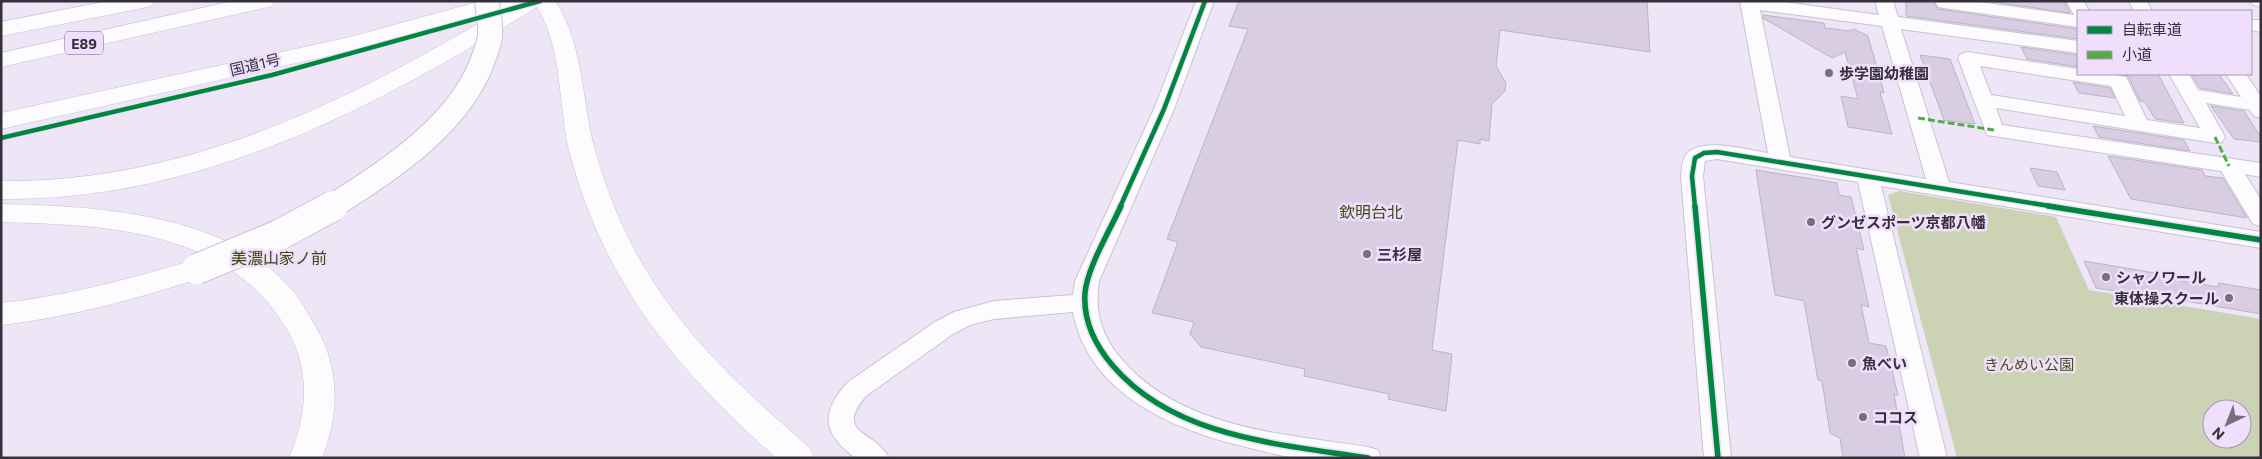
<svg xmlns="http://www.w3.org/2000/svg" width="2262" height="459" font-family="Commissioner,'Noto Sans JP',sans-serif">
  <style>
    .green { fill: #ccd3b4; fill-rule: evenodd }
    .building { fill: #d9cde3; stroke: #bbb5c2 }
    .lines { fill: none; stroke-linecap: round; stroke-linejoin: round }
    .minor-casing { stroke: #c9c3d0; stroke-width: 2 }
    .highway-casing { stroke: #c9c3d0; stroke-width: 1 }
    .minor { fill: #fcfbfe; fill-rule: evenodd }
    .highway { fill: #fcfbfe; fill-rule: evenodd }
    .highway-bridge-far1-casing { stroke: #c9c3d0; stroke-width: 26; stroke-linecap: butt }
    .highway-bridge-casing { stroke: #c9c3d0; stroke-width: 32; stroke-linecap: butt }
    .highway-bridge-far1 { stroke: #fcfbfe; stroke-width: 24 }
    .highway-bridge { stroke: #fcfbfe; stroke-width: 30 }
    .quiet { stroke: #55ab46; stroke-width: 3; stroke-dasharray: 7 3; stroke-linecap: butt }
    .cycleway-far1-casing { stroke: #efdffc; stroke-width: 7 }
    .cycleway-casing { stroke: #efdffc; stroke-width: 9 }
    .cycleway-far1 { stroke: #00873e; stroke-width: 4.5 }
    .cycleway { stroke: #00873e; stroke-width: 5.5 }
    .poi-dot { fill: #766f7c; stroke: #efdffc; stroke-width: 2 }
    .labels { text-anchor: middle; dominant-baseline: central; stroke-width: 5; stroke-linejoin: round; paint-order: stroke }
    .shield { fill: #efdffc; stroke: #6e6475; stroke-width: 1 }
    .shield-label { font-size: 14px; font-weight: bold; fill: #36303b }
    .street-label { font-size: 15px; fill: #36303b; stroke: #efdffc }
    .poi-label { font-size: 15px; font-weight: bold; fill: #36303b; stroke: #efdffc; text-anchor: start }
    .park-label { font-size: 15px; fill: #455314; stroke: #efdffc }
    .neighbourhood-label { font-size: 16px; fill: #3c4910; stroke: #efdffc }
  </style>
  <rect width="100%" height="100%" fill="#eee5f6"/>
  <path class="green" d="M1899 191 2056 217 2089 290 2261 319V458H1957L1888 195ZM2212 409H2242V439H2212Z"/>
  <g class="building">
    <polygon points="1239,1 1647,1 1650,52 1500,30 1496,66 1506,83 1505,91 1492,104 1489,141 1480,139 1480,144 1458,140 1432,350 1452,354 1446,411 1388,399 1389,394 1304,376 1305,369 1201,347 1190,334 1194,322 1152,313 1178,242 1167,239 1248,29 1229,26"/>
    <polygon points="1906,1 1933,1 1938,9 2078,29 2078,39 1906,16"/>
    <polygon points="1987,1 2064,1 2070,13"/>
    <polygon points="1763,15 1824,23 1825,28 1849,31 1854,29 1868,36 1884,93 1880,92 1892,134 1848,127 1841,96 1858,99 1845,52 1832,58 1763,18"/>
    <polygon points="2021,47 2078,55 2078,67 2027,59"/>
    <polygon points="1920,55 1950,59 1975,124 1944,120"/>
    <polygon points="2119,74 2158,74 2184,123 2155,119 2145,102 2140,101 2128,76"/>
    <polygon points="2191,74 2219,74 2233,94 2200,88"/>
    <polygon points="2073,82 2110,88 2115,98 2079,93"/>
    <polygon points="2211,106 2244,111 2261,137 2261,142 2234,139"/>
    <polygon points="2093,126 2184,140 2190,151 2099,137"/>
    <polygon points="2108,156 2202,170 2205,176 2223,178 2247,218 2131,199"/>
    <polygon points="2030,168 2057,172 2065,190 2038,186"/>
    <polygon points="1756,170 1837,183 1839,195 1851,197 1864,250 1856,248 1869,307 1861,305 1869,343 1886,346 1898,395 1894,394 1905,458 1843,458 1840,438 1830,433 1822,381 1818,380 1804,301 1775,295"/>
    <polygon points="2084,261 2179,277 2181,281 2219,287 2218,283 2261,290 2261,314 2127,291 2128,293 2096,288"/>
  </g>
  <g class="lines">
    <g class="minor-casing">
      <g id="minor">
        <path d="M1196 1H1214L1174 109 1099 281C1094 313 1102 337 1123 361 1183 429 1284 434 1368 447L1378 450 1381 458C1354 458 1325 459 1298 458 1280 456 1262 451 1246 447 1174 430 1088 394 1073 312L994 319 970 325 953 334 866 396C833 434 876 431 889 458H855C822 432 820 413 848 382L935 322 954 312 994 301 1073 295 1075 281 1154 109Z"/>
        <path d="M1740 1H1777L1879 15 1875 1H1893L1898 17 2078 41V53L1901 29 1949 182 2261 232V248L1881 186 1947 458H1920L1858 182 1717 159 1705 161 1703 176 1731 458H1704L1681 176C1682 169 1682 158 1687 153 1704 137 1747 150 1768 153ZM1760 10 1882 26 1926 179 1790 157Z"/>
        <polygon points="1935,1 1971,1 2074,15 2066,1 2084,1 2089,11 2078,11 2078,27 1944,8 1938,7"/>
        <polygon points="2129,1 2147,1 2152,11 2134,11"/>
        <polygon points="2250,1 2261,1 2261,7 2253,5"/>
        <polygon points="2251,20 2261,20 2261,32 2251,30"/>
        <path d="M1968 52 2078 69V74H2110L2126 77 2147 120 2200 128 2169 74H2189L2198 90 2241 97 2226 74H2246L2261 97V118L2254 116 2250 110 2206 103 2225 137 2222 142 2215 143 1996 108 2002 125 2261 163V177L2245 174 2261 200V226L2253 224 2221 171 1987 135 1958 58 1961 54ZM1980 66 2111 86 2125 116 1991 95Z"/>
      </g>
    </g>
    <g class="highway-casing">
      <g id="highway">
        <polygon points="108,1 154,1 151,6 143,8 1,36 1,22"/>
        <polygon points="233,1 275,1 272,6 264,8 1,67 1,53"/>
        <path d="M481 1H555C585 46 581 103 596 154 635 288 707 359 810 448L814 458H776C677 369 605 285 570 154 558 108 563 48 537 7 373 109 200 201 1 199V181C184 183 349 102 502 9L354 50 1 129V113L350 37Z"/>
        <path d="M1 204C96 206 233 213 296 295 303 304 308 314 314 324 340 366 340 412 322 458H289C307 416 311 371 288 331 229 229 106 225 1 222Z"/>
        <path d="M197 259 207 262 211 269 207 276C140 298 72 317 1 325V303C69 296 132 278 197 259Z"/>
      </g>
    </g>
    <use href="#minor" class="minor"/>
    <use href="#highway" class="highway"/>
    <g class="highway-bridge-far1-casing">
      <path id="highway-bridge-far1" d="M331 207C389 171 464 122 485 54 487 48 490 41 490 35 491 24 488 12 487 1"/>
    </g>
    <g class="highway-bridge-casing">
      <polyline id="highway-bridge" points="197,269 279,235 333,206"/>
    </g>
    <use href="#highway-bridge-far1" class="highway-bridge-far1"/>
    <use href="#highway-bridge" class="highway-bridge"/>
    <g class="quiet">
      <polyline points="1918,118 1994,130"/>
      <polyline points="2215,137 2229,166"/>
    </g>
    <g class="cycleway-far1-casing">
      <g id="cycleway-far1">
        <polyline points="1,138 272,75 540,1"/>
        <polyline points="1120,207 1164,109 1205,1"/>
        <polyline points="1695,207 1692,176 1695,158 1704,153 1717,152 2056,207"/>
      </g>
    </g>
    <g class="cycleway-casing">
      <g id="cycleway">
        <path d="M1121 206C1110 230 1087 268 1085 293 1083 321 1095 345 1113 366 1175 438 1280 444 1368 458"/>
        <polyline points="1695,206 1718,458"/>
        <polyline points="2048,206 2261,240"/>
      </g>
    </g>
    <use href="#cycleway-far1" class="cycleway-far1"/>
    <use href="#cycleway" class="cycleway"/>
  </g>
  <g class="poi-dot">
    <circle cx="1829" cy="73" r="5"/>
    <circle cx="1811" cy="222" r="5"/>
    <circle cx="1367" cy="254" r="5"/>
    <circle cx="2106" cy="277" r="5"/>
    <circle cx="2229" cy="298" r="5"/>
    <circle cx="1852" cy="363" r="5"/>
    <circle cx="1863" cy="417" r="5"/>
  </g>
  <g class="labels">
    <rect class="shield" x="65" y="31.5" width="38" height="23" rx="4"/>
    <g class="shield-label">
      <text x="84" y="43">E89</text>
    </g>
    <g class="street-label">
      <text transform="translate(255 64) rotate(-13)">国道1号</text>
    </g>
    <g class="poi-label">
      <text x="1839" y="73">歩学園幼稚園</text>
      <text x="1821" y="222">グンゼスポーツ京都八幡</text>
      <text x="1377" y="254">三杉屋</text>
      <text x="2116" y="277">シャノワール</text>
      <text x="2219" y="298" text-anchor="end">東体操スクール</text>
      <text x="1862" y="363">魚べい</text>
      <text x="1873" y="417">ココス</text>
    </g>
    <g class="park-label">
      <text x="2029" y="364">きんめい公園</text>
    </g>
    <g class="neighbourhood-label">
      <text x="1371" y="211">欽明台北</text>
      <text x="279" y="257">美濃山家ノ前</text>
    </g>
  </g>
  <rect width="2262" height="459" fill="none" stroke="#36303b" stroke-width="5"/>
  <rect x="2077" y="10" width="175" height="65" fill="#efdffc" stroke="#a599af"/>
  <rect x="2087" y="26" width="25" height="8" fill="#00873e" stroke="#a599af"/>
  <text x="2122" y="35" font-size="15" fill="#36303b">自転車道</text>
  <rect x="2087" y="51" width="25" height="8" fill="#55ab46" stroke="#a599af"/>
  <text x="2122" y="60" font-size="15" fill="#36303b">小道</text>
  <g transform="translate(2227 424) rotate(223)"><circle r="24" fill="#efdffc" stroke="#a599af"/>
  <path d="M0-4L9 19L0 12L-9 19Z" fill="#766f7c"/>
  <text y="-8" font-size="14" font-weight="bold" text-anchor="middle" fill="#36303b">N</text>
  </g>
</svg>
